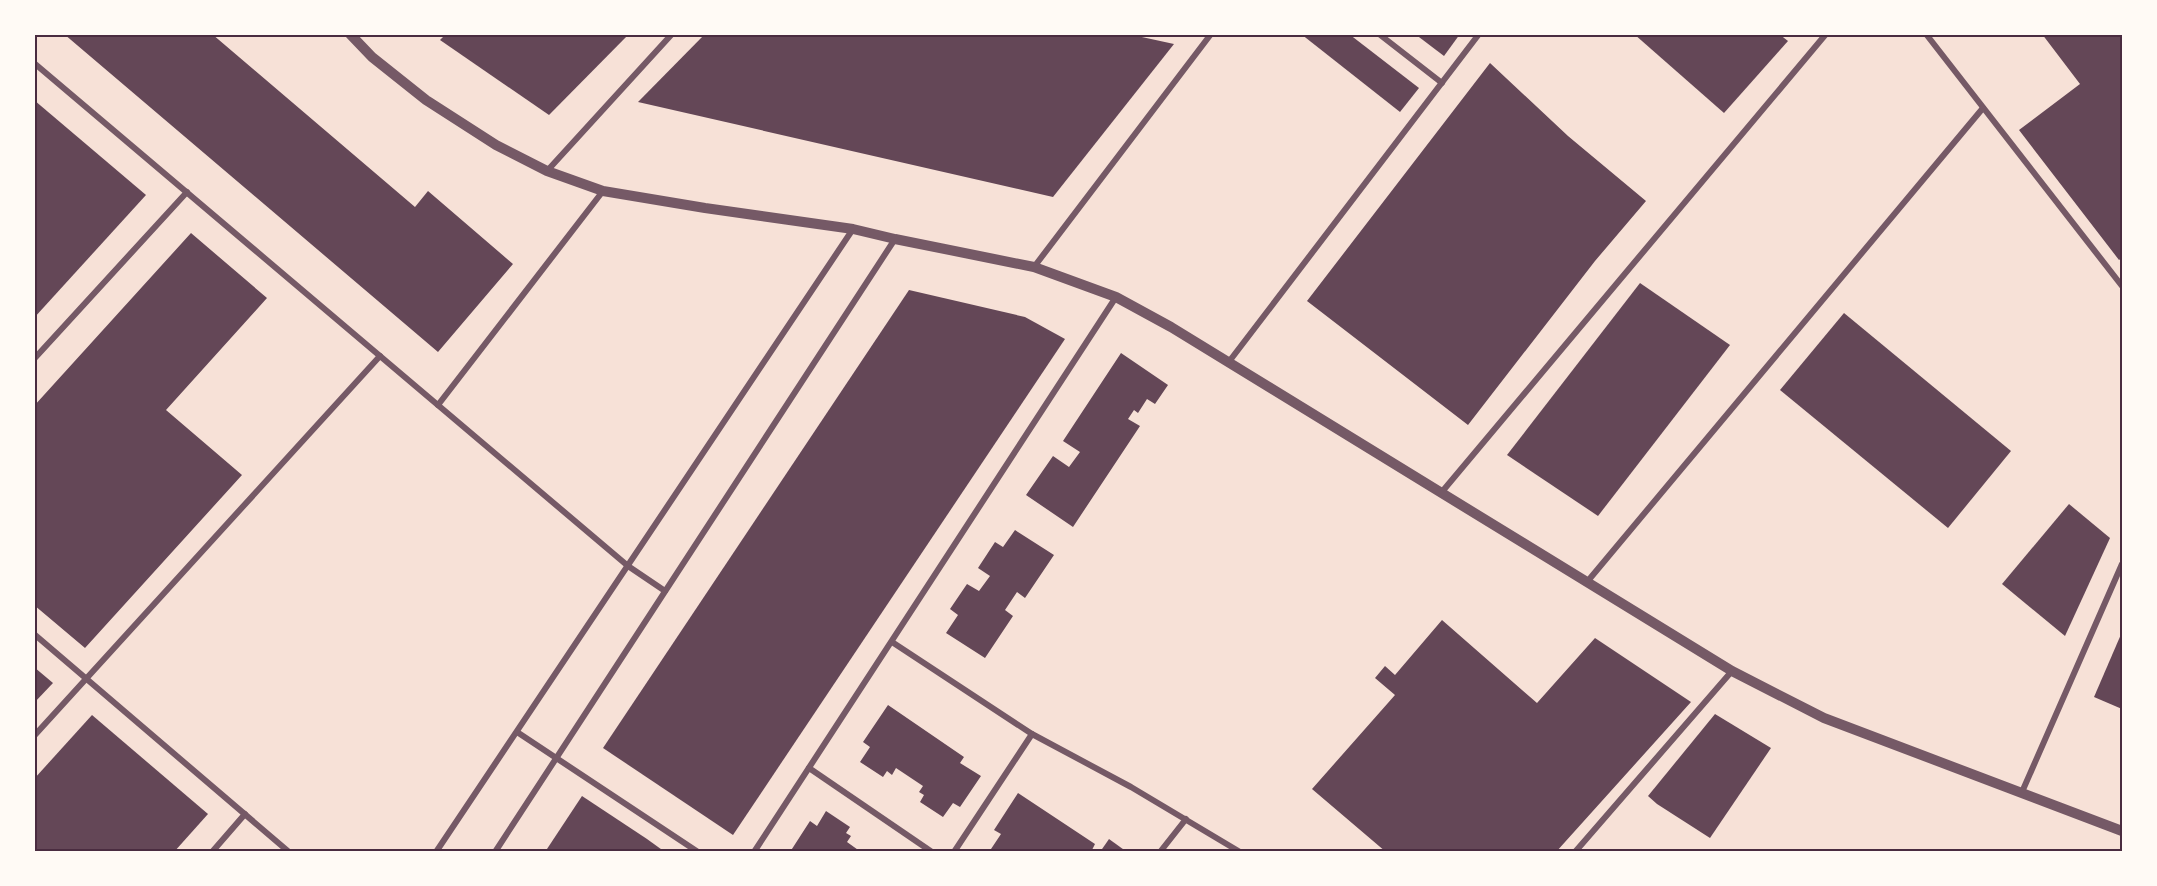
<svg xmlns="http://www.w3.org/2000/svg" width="2157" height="886" font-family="Inter,sans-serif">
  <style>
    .building { fill: #644757 }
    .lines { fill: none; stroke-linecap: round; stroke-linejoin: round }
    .minor { stroke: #755966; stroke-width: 6 }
    .tertiary { stroke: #755966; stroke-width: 10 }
    .neatline { fill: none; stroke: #4a2c40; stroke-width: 2 }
  </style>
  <rect width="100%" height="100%" fill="#f7e1d7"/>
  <g class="building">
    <polygon points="64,34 212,34 415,207 428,191 513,264 438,352"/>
    <polygon points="446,34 629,34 549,115 440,40"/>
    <polygon points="705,34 1128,34 1174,44 1053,197 638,102"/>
    <polygon points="1301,34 1349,34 1419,88 1400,112"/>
    <polygon points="1415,34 1460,34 1444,56"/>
    <polygon points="1634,34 1779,34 1788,41 1724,113"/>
    <polygon points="2042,34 2122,34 2122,258 2119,260 2019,130 2080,84"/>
    <polygon points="1490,63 1568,136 1646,201 1595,261 1468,425 1307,301"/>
    <polygon points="34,100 146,195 34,318"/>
    <polygon points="191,233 267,298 166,410 242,475 85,648 34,605 34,406"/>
    <polygon points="1640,283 1730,345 1598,516 1507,455"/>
    <polygon points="909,290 1025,317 1065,339 733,835 603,748"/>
    <polygon points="1844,313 2011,451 1948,528 1780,390"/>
    <polygon points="1121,353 1168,385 1155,404 1147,399 1138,413 1134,410 1128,419 1140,426 1073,527 1026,495 1053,456 1069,467 1080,452 1063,441"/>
    <polygon points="2069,504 2110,538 2065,636 2002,584"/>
    <polygon points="1015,530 1054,555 1025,598 1017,592 1005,610 1013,616 985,658 946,633 958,615 950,609 967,584 979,591 990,576 978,568 995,542 1003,547"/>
    <polygon points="1442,620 1537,703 1595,638 1691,702 1556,852 1386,852 1312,789 1395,695 1375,678 1385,666 1395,675"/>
    <polygon points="2122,632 2122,709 2094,697"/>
    <polygon points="34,667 53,683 34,703"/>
    <polygon points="888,705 964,757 960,763 981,776 960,807 953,803 943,817 920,802 924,795 919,792 923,786 896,768 892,775 887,771 883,777 860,762 870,747 863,742"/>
    <polygon points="1715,714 1771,748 1710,838 1657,804 1648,796"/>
    <polygon points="92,715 208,814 174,852 34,852 34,779"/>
    <polygon points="1018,793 1095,844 1091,852 995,852 991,849 1001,834 994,830"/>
    <polygon points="582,796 647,839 665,852 545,852"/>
    <polygon points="826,811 850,827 846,833 851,836 847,842 861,852 790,852 810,821 817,826"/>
    <polygon points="1109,839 1127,852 1100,852"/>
  </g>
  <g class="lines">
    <g class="minor">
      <polyline points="1379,34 1442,83"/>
      <polyline points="1926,34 2122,286"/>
      <polyline points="34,63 628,566 665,591"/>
      <polyline points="547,171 672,34"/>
      <polyline points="1034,267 1211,34"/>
      <polyline points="34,359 187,192"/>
      <polyline points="1228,363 1479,34"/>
      <polyline points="438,405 603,191"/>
      <polyline points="1441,493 1826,34"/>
      <polyline points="1587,582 1983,108"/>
      <polyline points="34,634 289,852"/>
      <polyline points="892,642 1032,734 1131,787 1240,852"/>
      <polyline points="517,732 698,852"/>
      <polyline points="34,736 380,356"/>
      <polyline points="809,768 932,852"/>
      <polyline points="2022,792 2122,564"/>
      <polyline points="212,852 245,814"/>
      <polyline points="436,852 853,229"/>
      <polyline points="495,852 895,239"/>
      <polyline points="754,852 1116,297"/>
      <polyline points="954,852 1032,734"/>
      <polyline points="1160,852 1186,819"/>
      <polyline points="1575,852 1732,671"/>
    </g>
    <polyline class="tertiary" points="350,34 372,57 426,100 496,145 547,171 603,191 705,208 853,229 895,239 1034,267 1116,297 1171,327 1732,671 1824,718 2122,831"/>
  </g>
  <rect width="2157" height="886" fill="none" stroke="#fffaf5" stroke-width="72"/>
  <rect x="36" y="36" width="2085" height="814" class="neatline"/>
</svg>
